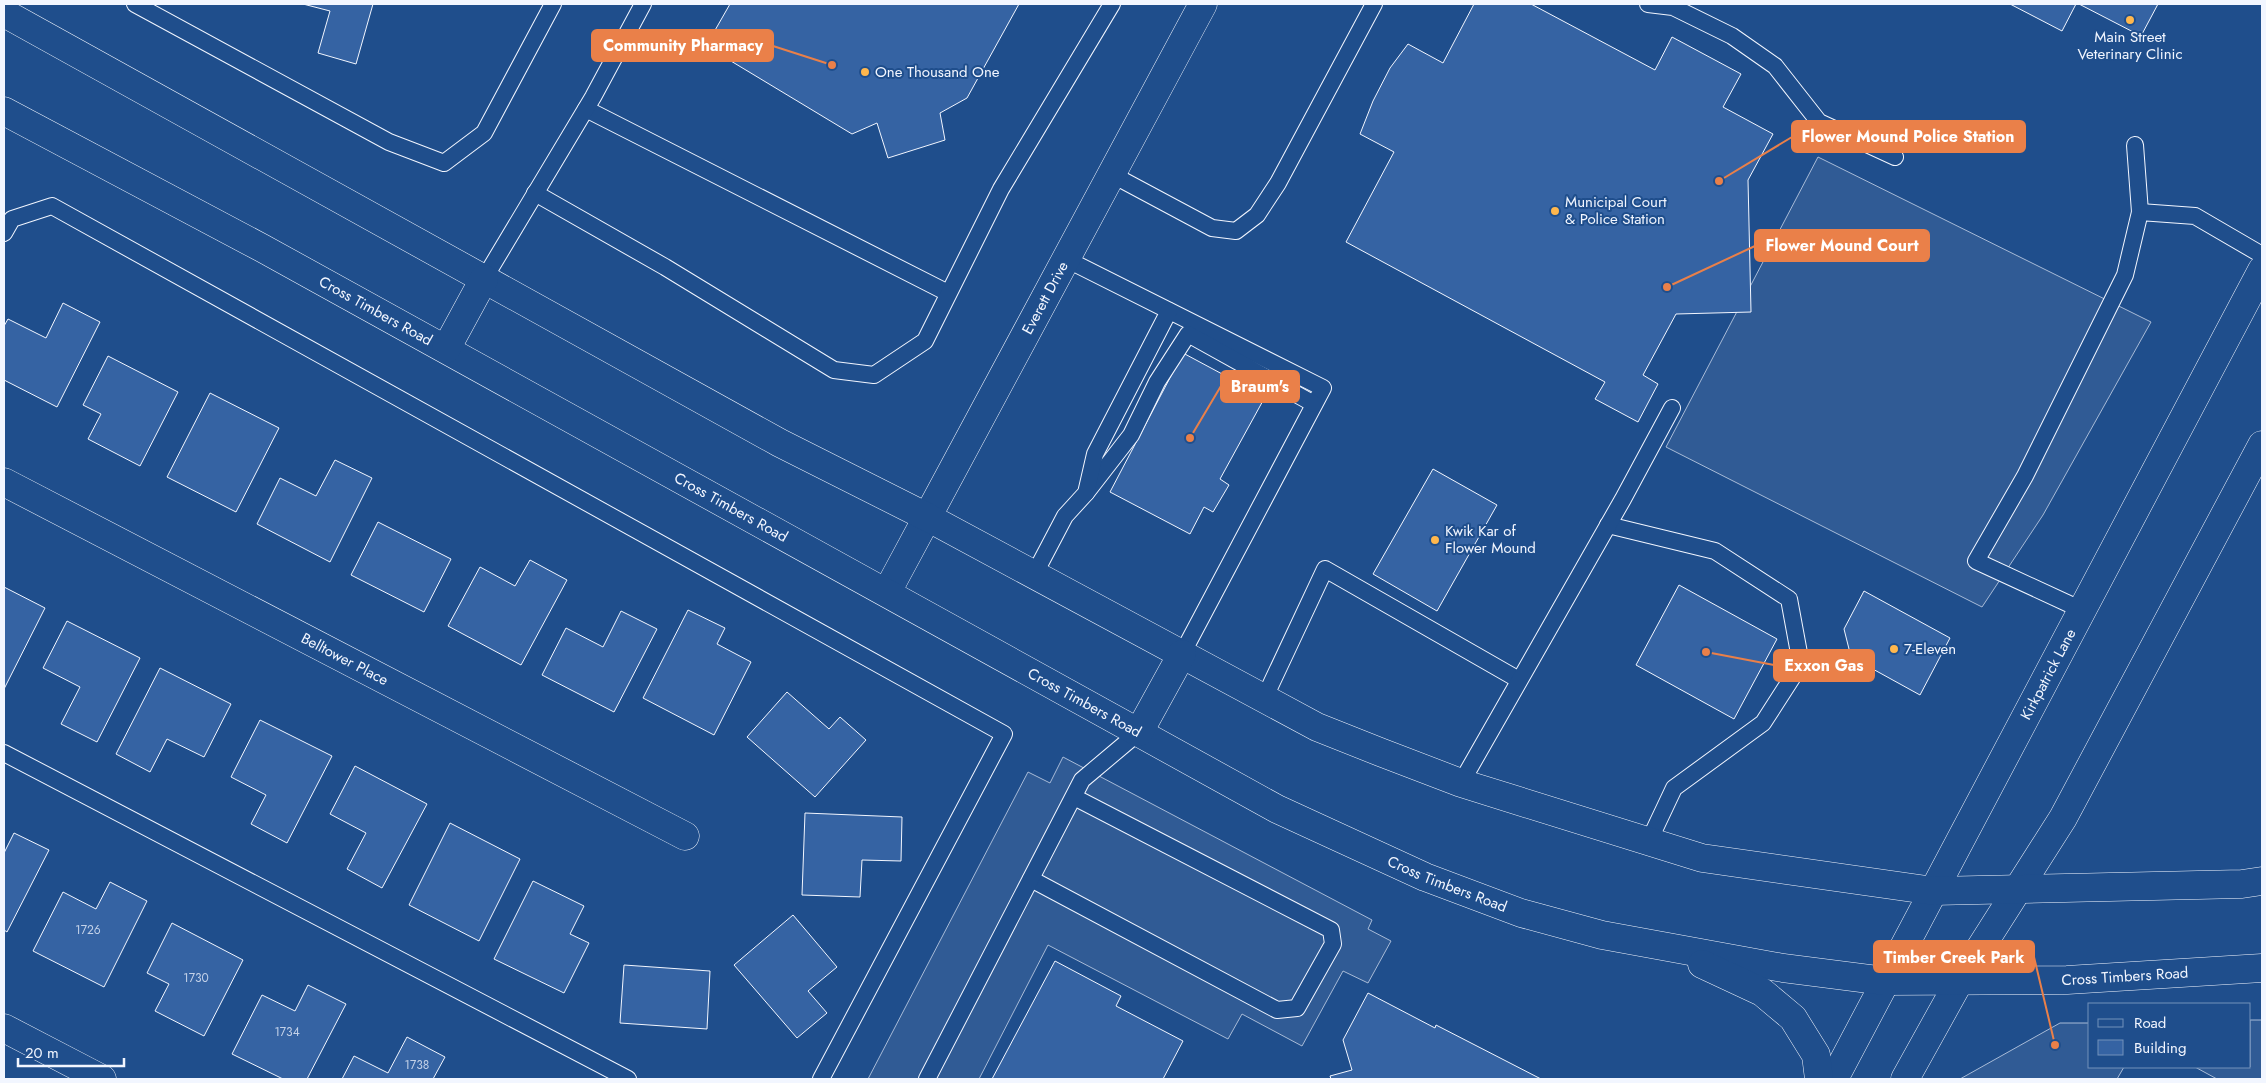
<svg xmlns="http://www.w3.org/2000/svg" width="2266" height="1083" font-family="Jost,sans-serif">
  <style>
    .built { fill: #305b95; stroke: #a8bbd7 }
    .building { fill: #3563a3; stroke: #f2f6ff }
    .lines { fill: none; stroke-linecap: round; stroke-linejoin: round }
    .lane-casing { stroke: #f2f6ff; stroke-width: 18 }
    .street-casing { stroke: #f2f6ff; stroke-width: 29 }
    .secondary-casing { stroke: #f2f6ff; stroke-width: 29 }
    .primary-casing { stroke: #f2f6ff; stroke-width: 29 }
    .lane { stroke: #1f4e8c; stroke-width: 16 }
    .street { stroke: #1f4e8c; stroke-width: 28 }
    .secondary { stroke: #1f4e8c; stroke-width: 28 }
    .primary { stroke: #1f4e8c; stroke-width: 28 }
    .poi-dot { fill: #ffb74d; stroke: #1f4e8c; stroke-width: 2 }
    .labels { text-anchor: middle; dominant-baseline: central; stroke-width: 4; stroke-linejoin: round; paint-order: stroke }
    .number-label { font-size: 12px; fill: #c3d1e8 }
    .poi-label { font-size: 15px; fill: #f2f6ff; stroke: #1f4e8c; text-anchor: start }
    .street-label { font-size: 15px; fill: #f2f6ff; stroke: #1f4e8c }
    .leader { fill: none; stroke: #ea8049; stroke-width: 2 }
    .callout-dot { fill: #ea8049; stroke: #1f4e8c; stroke-width: 2 }
    .callout { fill: #ea8049; stroke: #ea8049; stroke-width: 2 }
    .callout-label { font-size: 16px; text-anchor: middle; font-weight: bold; fill: #fff }
  </style>
  <rect width="100%" height="100%" fill="#1f4e8c"/>
  <g class="built">
    <polygon points="1818,157 2151,322 2043,515 1982,607 1666,447"/>
    <polygon points="1063,757 1372,920 1368,929 1391,941 1368,983 1343,971 1302,1046 1242,1014 1228,1039 1048,945 979,1079 868,1079 1028,772 1050,783"/>
    <polygon points="2250,1020 2262,1020 2262,1079 2217,1079 2195,1067 2250,1067"/>
    <polygon points="2060,1023 2090,1023 2090,1067 2124,1067 2117,1079 1960,1079"/>
  </g>
  <g class="building">
    <polygon points="303,4 373,4 356,64 318,53 330,11"/>
    <polygon points="730,4 1019,4 967,98 940,113 945,140 888,158 877,123 852,134 706,46"/>
    <polygon points="1474,4 1531,4 1655,70 1672,37 1741,74 1723,107 1773,134 1748,180 1751,312 1676,314 1643,375 1658,384 1638,422 1595,399 1605,382 1346,242 1394,152 1360,134 1373,101 1390,68 1408,44 1443,63"/>
    <polygon points="2010,4 2076,4 2062,31"/>
    <polygon points="2079,4 2158,4 2141,36"/>
    <polygon points="63,303 100,322 57,407 4,380 4,326 8,319 46,338"/>
    <polygon points="1183,353 1265,397 1220,479 1229,485 1213,512 1204,507 1190,534 1110,492"/>
    <polygon points="108,356 178,392 140,466 88,439 101,414 83,405"/>
    <polygon points="210,393 279,428 236,512 167,477"/>
    <polygon points="335,460 372,478 330,562 257,524 280,478 316,496"/>
    <polygon points="1433,469 1497,505 1437,611 1373,574"/>
    <polygon points="378,522 451,559 424,612 351,575"/>
    <polygon points="530,560 567,580 521,665 448,626 480,567 515,586"/>
    <polygon points="1679,585 1777,639 1734,719 1636,665"/>
    <polygon points="4,587 45,608 4,689"/>
    <polygon points="1864,591 1950,638 1920,695 1851,657 1844,629"/>
    <polygon points="688,610 725,628 717,644 751,662 714,735 643,698"/>
    <polygon points="621,611 657,629 614,712 542,675 566,628 603,647"/>
    <polygon points="67,621 140,658 97,742 61,724 80,687 43,668"/>
    <polygon points="160,668 231,704 204,757 167,739 150,772 116,754"/>
    <polygon points="787,692 829,729 840,717 866,740 815,797 747,737"/>
    <polygon points="260,720 332,756 287,843 251,824 266,795 231,777"/>
    <polygon points="355,766 427,804 382,888 347,869 366,833 330,814"/>
    <polygon points="805,813 902,817 901,861 862,860 860,897 802,895"/>
    <polygon points="450,823 520,859 479,941 409,905"/>
    <polygon points="14,833 49,850 7,932 4,930 4,853"/>
    <polygon points="533,881 584,906 570,934 589,943 564,993 494,959"/>
    <polygon points="110,882 147,901 104,987 33,951 63,892 96,909"/>
    <polygon points="793,915 837,967 808,991 827,1013 797,1038 734,965"/>
    <polygon points="172,923 243,960 204,1036 155,1011 169,984 147,973"/>
    <polygon points="1055,961 1121,996 1116,1006 1183,1041 1163,1079 992,1079"/>
    <polygon points="624,965 710,971 707,1029 620,1023"/>
    <polygon points="308,985 346,1004 307,1079 283,1079 232,1054 262,995 295,1011"/>
    <polygon points="1368,993 1435,1028 1436,1025 1541,1079 1331,1079 1330,1076 1352,1070 1343,1040"/>
    <polygon points="407,1037 445,1057 433,1079 342,1079 354,1056 388,1073"/>
  </g>
  <g class="lines">
    <g class="lane-casing">
      <g id="lane">
        <polyline points="135,4 389,142 444,163 484,133 553,4"/>
        <polyline points="1648,4 1673,7 1732,36 1775,66 1819,122 1895,157"/>
        <polyline points="586,109 948,293"/>
        <polyline points="2135,145 2140,212"/>
        <polyline points="1111,174 1212,228 1236,231 1257,215 1278,183 1374,4"/>
        <polyline points="535,193 665,267 834,370 874,375 925,341 1001,189 1112,4"/>
        <polyline points="4,233 12,219 52,206 1004,734 821,1079"/>
        <polyline points="1066,259 1323,388 1182,654"/>
        <polyline points="484,279 593,97 643,4"/>
        <polyline points="1086,493 1131,435 1157,382 1188,334 1314,404"/>
        <polyline points="1608,525 1715,551 1789,599 1801,664 1763,723 1674,788 1649,841"/>
        <polyline points="1034,575 1065,516 1086,493 1095,454 1169,311"/>
        <polyline points="2082,610 1976,561 2025,476 2125,275 2140,212 2195,216 2262,255"/>
        <polyline points="1264,699 1325,569 1519,680"/>
        <polyline points="4,753 628,1079"/>
        <polyline points="1461,783 1623,499 1672,408"/>
        <polyline points="1031,879 1277,1010 1297,1008 1333,944 1331,930 1074,797"/>
        <polyline points="927,1079 1082,780 1139,732"/>
      </g>
    </g>
    <g class="street-casing">
      <g id="street">
        <path id="s1" d="M4 482 685 836"/>
        <path id="s2" d="M887 592 1203 4"/>
        <polyline points="4,1028 102,1079"/>
      </g>
    </g>
    <g class="secondary-casing">
      <g id="secondary">
        <path id="s3" d="M1834 1079 2262 270"/>
        <polyline points="1905,1079 1960,980 2063,818 2262,445"/>
      </g>
    </g>
    <g class="primary-casing">
      <g id="primary">
        <polyline points="4,13 780,443 927,517 1317,727 1380,752 1461,783 1702,858 1934,891 2242,884 2262,881"/>
        <path id="s4" d="M4 111 262 248 1277 809 1425 877 1521 913 1602 935 1783 968 1885 981 2067 980 2262 968"/>
        <polyline points="446,349 484,279"/>
        <polyline points="1139,732 1182,654"/>
        <polyline points="1702,964 1762,992 1793,1018 1816,1055 1819,1079"/>
      </g>
    </g>
    <use href="#lane" class="lane"/>
    <use href="#street" class="street"/>
    <use href="#secondary" class="secondary"/>
    <use href="#primary" class="primary"/>
  </g>
  <g class="poi-dot">
    <circle cx="2130" cy="20" r="5"/>
    <circle cx="865" cy="72" r="5"/>
    <circle cx="1555" cy="211" r="5"/>
    <circle cx="1435" cy="540" r="5"/>
    <circle cx="1894" cy="649" r="5"/>
  </g>
  <g class="labels">
    <g class="number-label">
      <text x="88" y="930">1726</text>
      <text x="196" y="978">1730</text>
      <text x="287" y="1032">1734</text>
      <text x="417" y="1065">1738</text>
    </g>
    <g class="poi-label">
      <text x="2130" y="37" text-anchor="middle">Main Street<tspan x="2130" dy="17">Veterinary Clinic</tspan></text>
      <text x="875" y="72">One Thousand One</text>
      <text x="1565" y="202">Municipal Court<tspan x="1565" dy="17">&amp; Police Station</tspan></text>
      <text x="1445" y="531">Kwik Kar of<tspan x="1445" dy="17">Flower Mound</tspan></text>
      <text x="1904" y="649">7-Eleven</text>
    </g>
    <g class="street-label">
      <text stroke="none"><textPath href="#s2" startOffset="334">Everett Drive</textPath></text>
      <text stroke="none"><textPath href="#s4" startOffset="422">Cross Timbers Road</textPath></text>
      <text stroke="none"><textPath href="#s4" startOffset="828">Cross Timbers Road</textPath></text>
      <text stroke="none"><textPath href="#s1" startOffset="384">Belltower Place</textPath></text>
      <text stroke="none"><textPath href="#s3" startOffset="458">Kirkpatrick Lane</textPath></text>
      <text stroke="none"><textPath href="#s4" startOffset="1232">Cross Timbers Road</textPath></text>
      <text stroke="none"><textPath href="#s4" startOffset="1638">Cross Timbers Road</textPath></text>
      <text stroke="none"><textPath href="#s4" startOffset="2328">Cross Timbers Road</textPath></text>
    </g>
  </g>
  <path class="leader" d="M832 65L773 46M1719 181L1792 137M1667 287L1755 246M1190 438L1221 386M1706 652L1774 665M2055 1045L2034 957"/>
  <g class="callout-dot">
    <circle cx="832" cy="65" r="5"/>
    <circle cx="1719" cy="181" r="5"/>
    <circle cx="1667" cy="287" r="5"/>
    <circle cx="1190" cy="438" r="5"/>
    <circle cx="1706" cy="652" r="5"/>
    <circle cx="2055" cy="1045" r="5"/>
  </g>
  <g class="callout">
    <rect x="592" y="30" width="181" height="31" rx="5"/>
    <rect x="1792" y="121" width="233" height="31" rx="5"/>
    <rect x="1755" y="230" width="174" height="31" rx="5"/>
    <rect x="1221" y="371" width="78" height="31" rx="5"/>
    <rect x="1774" y="650" width="100" height="31" rx="5"/>
    <rect x="1874" y="941" width="160" height="31" rx="5"/>
  </g>
  <g class="callout-label">
    <text x="683" y="51">Community Pharmacy</text>
    <text x="1908" y="142">Flower Mound Police Station</text>
    <text x="1842" y="251">Flower Mound Court</text>
    <text x="1260" y="392">Braum's</text>
    <text x="1824" y="671">Exxon Gas</text>
    <text x="1954" y="963">Timber Creek Park</text>
  </g>
  <rect width="2266" height="1083" fill="none" stroke="#f2f6ff" stroke-width="10"/>
  <rect x="2088" y="1003" width="162" height="65" fill="#1f4e8c" stroke="#7391ba"/>
  <rect x="2098" y="1019" width="25" height="8" fill="#1f4e8c" stroke="#7391ba"/>
  <text x="2134" y="1028" font-size="15" fill="#f2f6ff">Road</text>
  <rect x="2098" y="1040" width="25" height="15" fill="#3563a3" stroke="#7391ba"/>
  <text x="2134" y="1053" font-size="15" fill="#f2f6ff">Building</text>
  <path d="M18 1058v8h106v-8" fill="none" stroke="#f2f6ff" stroke-width="2.5"/>
  <text x="25" y="1058" font-size="15" fill="#f2f6ff" stroke="#1f4e8c" stroke-width="4" paint-order="stroke">20 m</text>
</svg>
